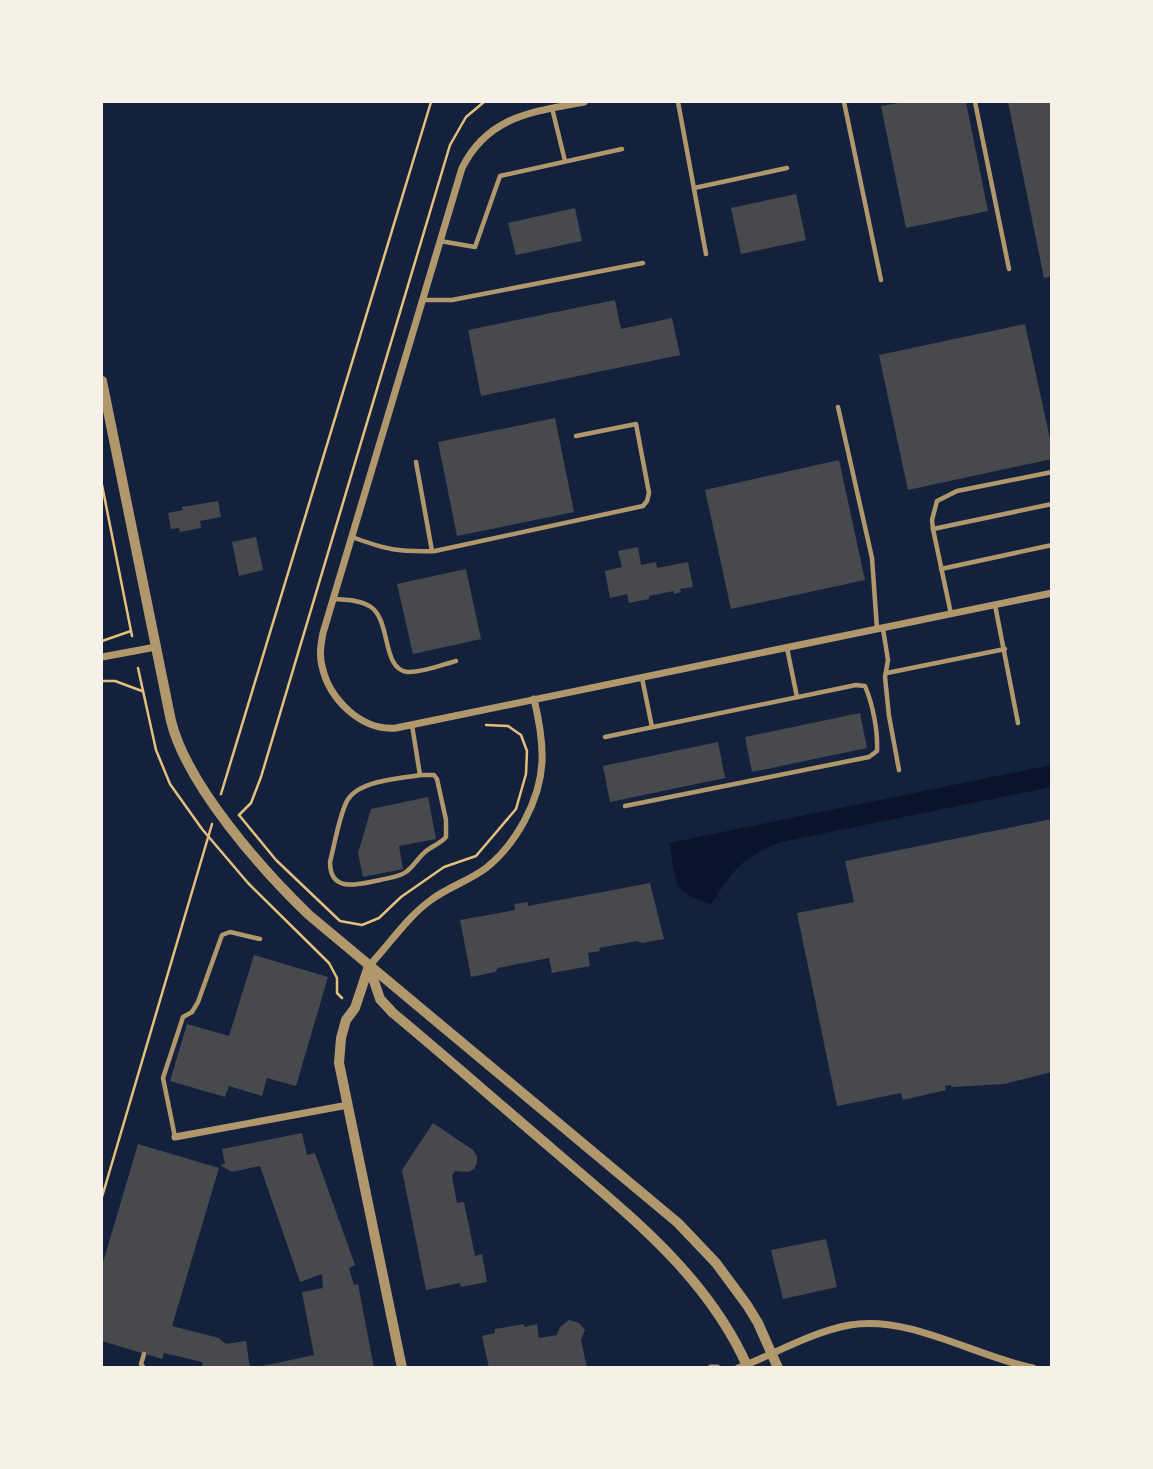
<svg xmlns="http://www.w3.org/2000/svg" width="1153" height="1469" font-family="Figtree,sans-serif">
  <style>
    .water { fill: #0b132b }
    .building { fill: #48494c }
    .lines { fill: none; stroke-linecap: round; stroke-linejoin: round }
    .path { stroke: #e5c07b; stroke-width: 2.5 }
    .service { stroke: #b1986c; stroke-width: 4.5 }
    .minor { stroke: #b1986c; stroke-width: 7 }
    .tertiary { stroke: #b1986c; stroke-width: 10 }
  </style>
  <rect width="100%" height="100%" fill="#14213d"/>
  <path class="water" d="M1051 765V787L781 842C739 859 735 869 711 904 670 892 677 881 669 843Z"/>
  <g class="building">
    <polygon points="904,102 966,102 988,211 906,228 881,106"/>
    <polygon points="1008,102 1052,102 1052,276 1044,278"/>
    <polygon points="796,194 806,240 741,254 731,208"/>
    <polygon points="575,208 582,241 516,255 508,223"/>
    <polygon points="615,300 621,329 672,318 680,355 481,396 468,330"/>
    <polygon points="1025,324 1052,448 1052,459 908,490 879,355"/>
    <polygon points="555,418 574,512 457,536 438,442"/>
    <polygon points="839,460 865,580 731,609 705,490"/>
    <polygon points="218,501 221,517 200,521 201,528 180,532 179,528 171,529 168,513 183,510 182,507"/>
    <polygon points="256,537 263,570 239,576 232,542"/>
    <polygon points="638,547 641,565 656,562 657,568 688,562 693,587 680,589 681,592 674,594 674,591 649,596 649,599 629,603 627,594 610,598 605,571 622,567 618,551"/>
    <polygon points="466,569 481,639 413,654 397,584"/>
    <polygon points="860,713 867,748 752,772 745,737"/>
    <polygon points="718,742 725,778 610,802 603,766"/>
    <polygon points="428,797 436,839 399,846 403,869 363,877 358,853 371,809"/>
    <polygon points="1052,819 1052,1072 1004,1084 952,1087 951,1085 945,1086 946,1090 903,1100 901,1093 837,1106 797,913 854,902 845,861"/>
    <polygon points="650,883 664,939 642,943 637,941 599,948 600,951 588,953 590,966 552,973 549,958 498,968 495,972 471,977 460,920 515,910 514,904 528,902 528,906"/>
    <polygon points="254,955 328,977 296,1086 267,1078 262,1096 229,1086 225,1097 170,1081 187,1024 229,1036"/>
    <polygon points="433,1123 473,1150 477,1156 477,1163 474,1169 468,1172 455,1171 452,1176 457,1203 464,1202 475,1256 482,1254 487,1282 461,1287 460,1283 426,1290 402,1170"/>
    <polygon points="302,1133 307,1155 315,1153 355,1265 349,1268 354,1285 358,1284 374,1368 253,1368 314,1355 302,1292 323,1288 322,1274 300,1282 260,1166 232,1172 220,1165 225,1164 222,1149"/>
    <polygon points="138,1144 219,1168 172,1326 219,1338 226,1344 246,1341 250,1368 203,1368 202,1362 164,1353 162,1359 102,1341 102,1266"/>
    <polygon points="826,1239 837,1287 783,1299 771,1250"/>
    <polygon points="569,1320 579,1323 585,1330 581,1340 587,1368 489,1368 482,1336 495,1333 495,1329 524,1324 524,1327 537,1324 539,1338 557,1335 560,1327"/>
  </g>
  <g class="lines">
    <g class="path">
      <polyline points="102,485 132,636"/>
      <polyline points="102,641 131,631"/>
      <polyline points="138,668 156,750 170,784 202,829 248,883 329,963 337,978 337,993 342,998"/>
      <polyline points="102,681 115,681 142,691"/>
      <polyline points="221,794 431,102"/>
      <polyline points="239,815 251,803 261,777 450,145 466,117 484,102"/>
      <polyline points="239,815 276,860 340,921 362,925 379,918 401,897 444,867 476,856 516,809 526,774 527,751 521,735 508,726 486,725"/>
      <polyline points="102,1197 212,824"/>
    </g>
    <g class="service">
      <polyline points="678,102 706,254"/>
      <polyline points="844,102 881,280"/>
      <polyline points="975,102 1009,269"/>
      <polyline points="552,108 565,161"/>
      <polyline points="694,188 787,168"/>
      <polyline points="440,241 475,247 500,176 622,149"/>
      <polyline points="423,300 452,300 643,263"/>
      <polyline points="838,407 872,558 877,629"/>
      <polyline points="416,462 432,551"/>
      <polyline points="933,529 1052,504"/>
      <path d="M352 537C387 550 398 552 435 551L643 506 647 501 649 493 636 424 576 436"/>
      <polyline points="941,569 1052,545"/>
      <path d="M334 599C347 600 361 600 371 607 391 621 382 669 407 672 422 673 441 665 456 661"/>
      <polyline points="995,605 1018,723"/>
      <polyline points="951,614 933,529 932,520 937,501 957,491 1052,472"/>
      <polyline points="883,629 888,660 885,677 889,716 899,770"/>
      <polyline points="787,648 797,697"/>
      <polyline points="887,673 1005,649"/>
      <polyline points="642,678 652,727"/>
      <path d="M412 725 420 775C399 779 356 780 346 803 338 821 335 843 330 862 330 894 359 884 380 880 388 878 399 877 406 872 413 867 418 858 425 852 432 846 440 844 446 837V820L437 779 434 775H420"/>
      <path d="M605 737 856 685 865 686C873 705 878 731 877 751L869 757 625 806"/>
      <polyline points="175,1137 163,1078 183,1017 192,1012 198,1002 222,935 230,932 260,939"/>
      <polyline points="144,1354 141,1364 144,1368"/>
    </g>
    <g class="minor">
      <path d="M584 102C532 112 488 116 462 168L323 633C321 644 319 655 322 666 329 699 361 731 396 728L1052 593"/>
      <polyline points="102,657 156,647"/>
      <path d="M369 966C389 945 407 917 431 900 448 887 469 881 486 868 516 844 540 801 542 762 543 741 539 720 534 699"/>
      <polyline points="175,1137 348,1105"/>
      <polyline points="711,1368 717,1368"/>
      <path d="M738 1368C775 1354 811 1332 850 1325 910 1315 974 1356 1033 1368"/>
    </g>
    <g class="tertiary">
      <path d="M102 381 171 721C187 785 262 870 309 915L678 1223 716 1263 747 1305 758 1323 778 1368"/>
      <path d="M369 966 380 999 393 1013C446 1057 498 1103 551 1148 626 1213 707 1274 748 1368"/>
      <polyline points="369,966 355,1008 346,1020 341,1038 339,1063 402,1368"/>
    </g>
  </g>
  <rect width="1153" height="1469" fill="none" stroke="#f6f1e7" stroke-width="206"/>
</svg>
